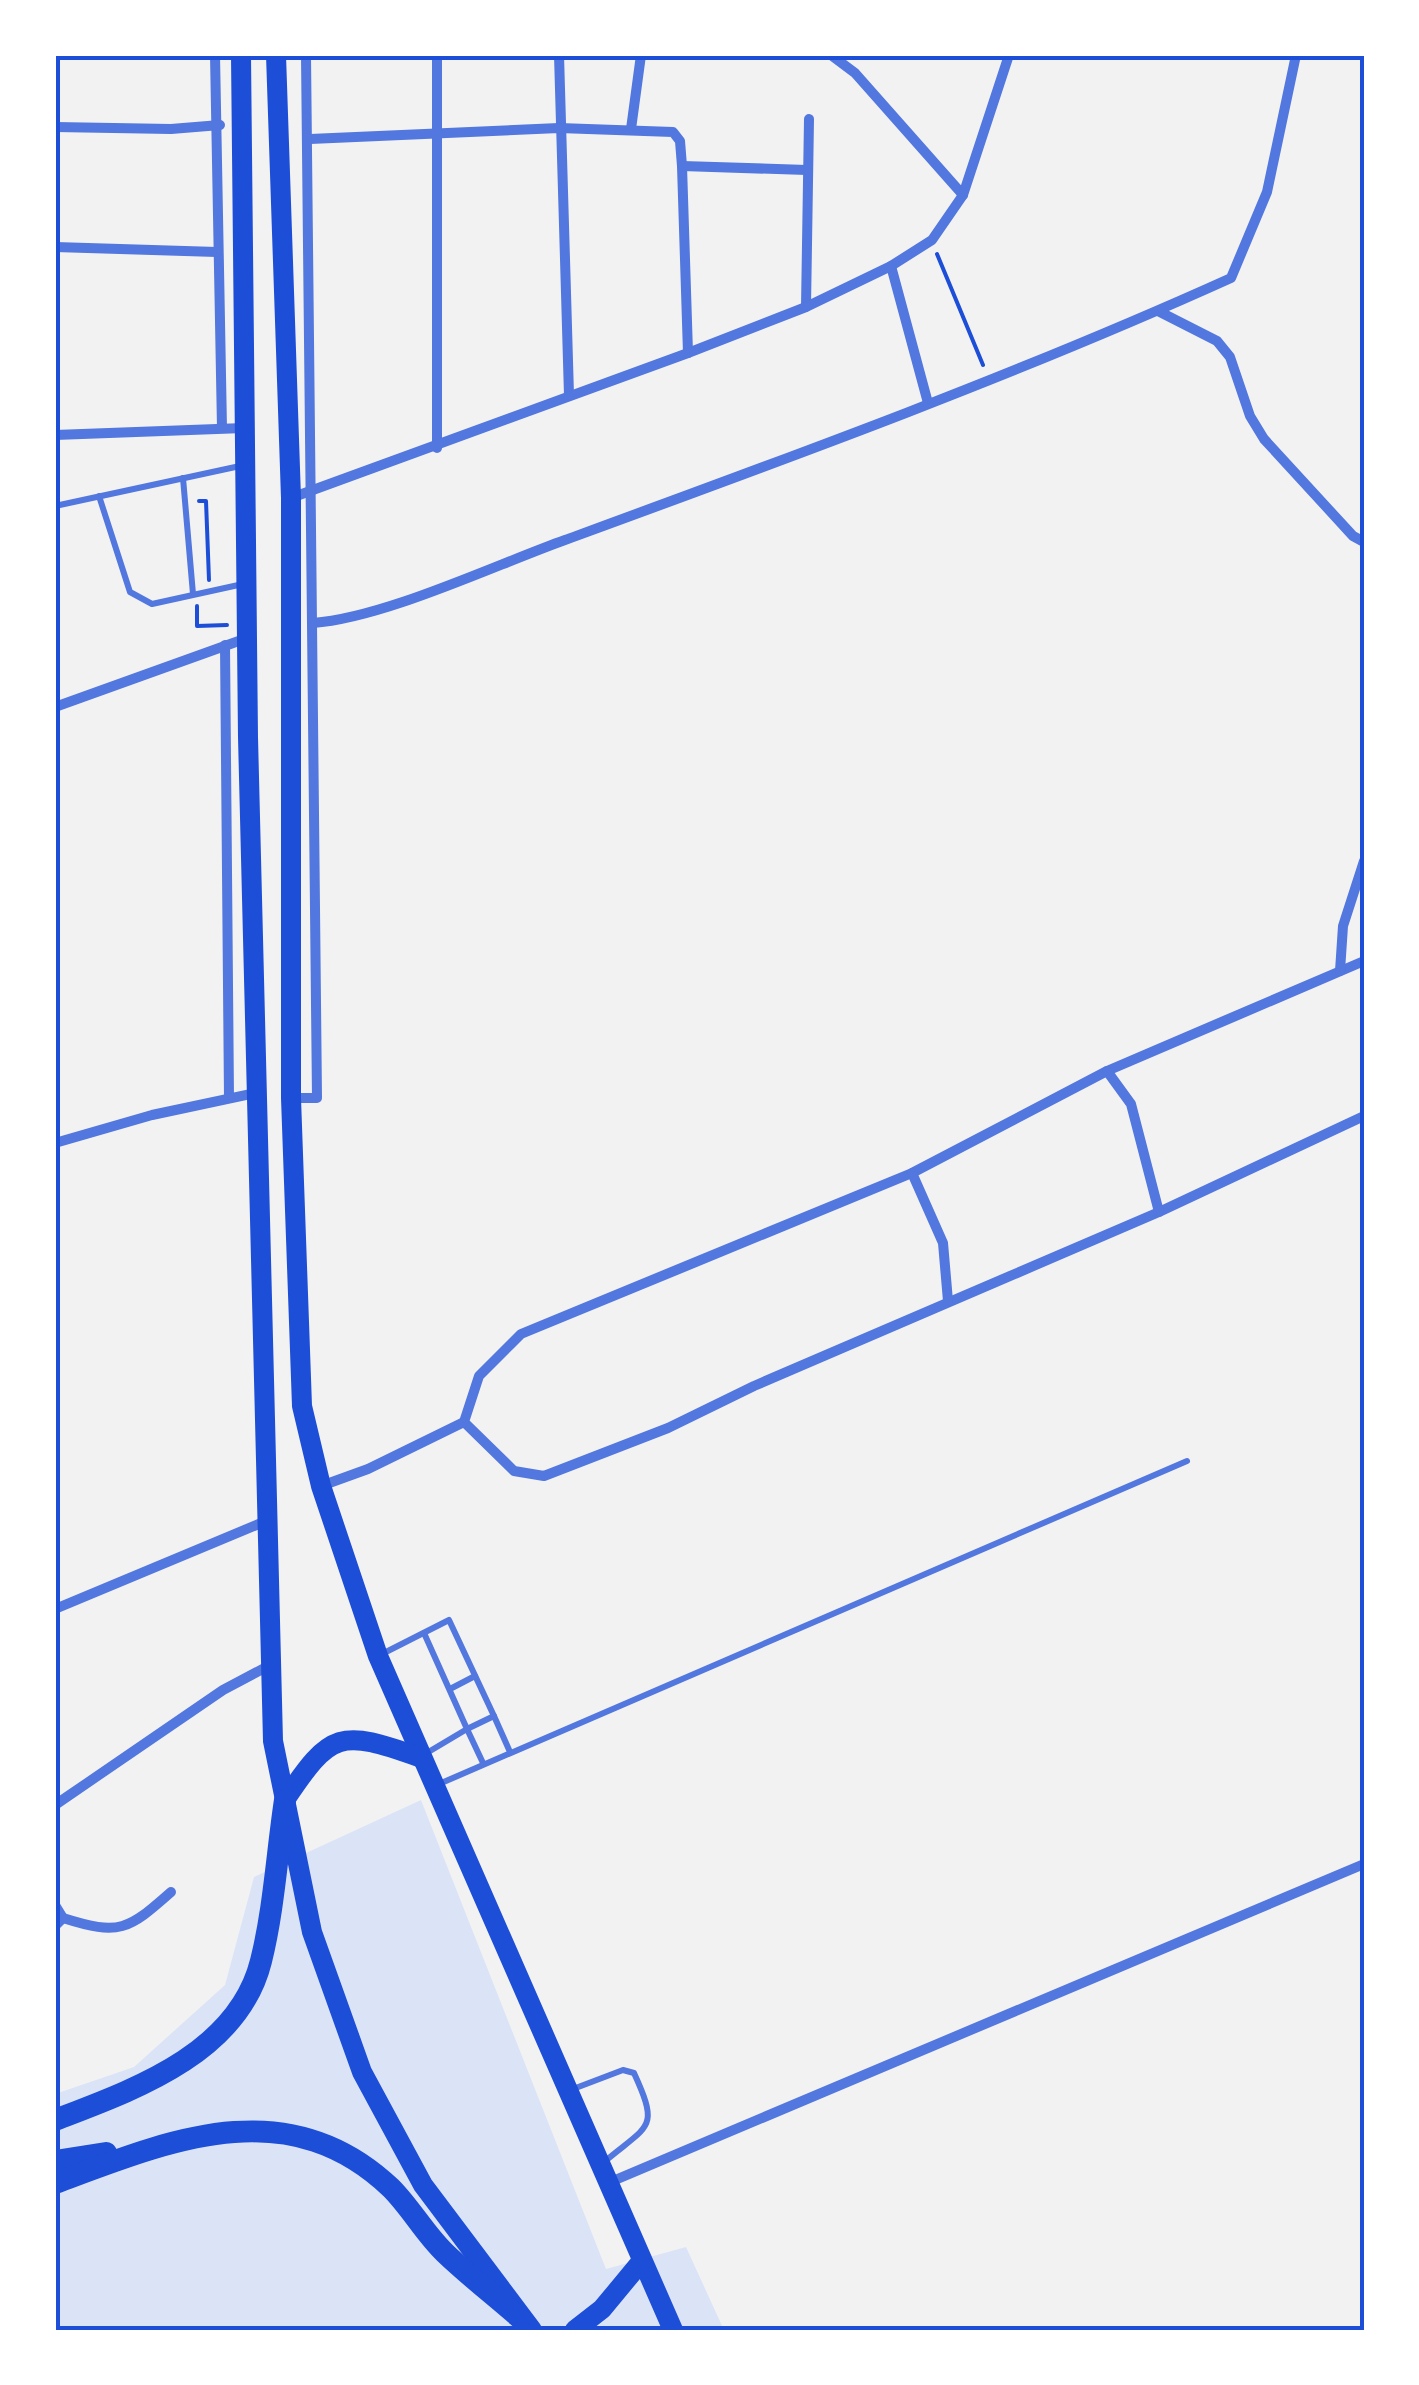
<svg xmlns="http://www.w3.org/2000/svg" width="1419" height="2385" font-family="'Public Sans',sans-serif">
  <style>
    .green { fill: #dbe4f7 }
    .lines { fill: none; stroke-linecap: round; stroke-linejoin: round }
    .path { stroke: #1d4ed8; stroke-width: 4 }
    .service { stroke: #5277de; stroke-width: 6 }
    .minor { stroke: #5277de; stroke-width: 10 }
    .primary { stroke: #1d4ed8; stroke-width: 20 }
    .motorway { stroke: #1d4ed8; stroke-width: 22 }
    .neatline { fill: none; stroke: #1d4ed8; stroke-width: 4 }
  </style>
  <rect width="100%" height="100%" fill="#f2f2f2"/>
  <polygon class="green" points="421,1800 606,2269 686,2247 724,2330 55,2330 55,2094 134,2067 225,1985 254,1877"/>
  <g class="lines">
    <g class="path">
      <polyline points="937,254 983,365"/>
      <polyline points="199,501 206,501 209,580"/>
      <polyline points="197,606 197,626 227,625"/>
    </g>
    <g class="service">
      <polyline points="183,478 193,594"/>
      <polyline points="99,496 130,592 152,604 243,584"/>
      <polyline points="55,506 240,466"/>
      <polyline points="424,1633 467,1729 425,1754"/>
      <polyline points="380,1655 449,1620 494,1716 467,1729 483,1763"/>
      <polyline points="450,1689 475,1676"/>
      <polyline points="494,1716 510,1752"/>
      <polyline points="439,1784 1187,1461"/>
      <path d="M573 2089 623 2070 634 2073C660 2130 649 2124 604 2162"/>
    </g>
    <g class="minor">
      <polyline points="215,55 222,428"/>
      <polyline points="559,55 569,395"/>
      <polyline points="831,55 855,73 963,195"/>
      <polyline points="55,127 171,129 220,125"/>
      <polyline points="631,129 641,55"/>
      <polyline points="310,139 559,128 673,132 680,141 682,166 688,353"/>
      <polyline points="682,166 807,170"/>
      <polyline points="55,247 217,252"/>
      <polyline points="891,266 928,403"/>
      <polyline points="806,307 809,119"/>
      <polyline points="1158,311 1217,341 1230,357 1250,416 1264,439 1353,536 1364,542"/>
      <polyline points="55,435 244,428"/>
      <polyline points="437,448 437,55"/>
      <polyline points="291,498 688,353 806,307 891,266 932,240 963,195 1009,55"/>
      <path d="M313 623C384 618 495 565 565 540 789 458 1014 376 1231 278L1267 192 1296 55"/>
      <polyline points="225,645 229,1098"/>
      <polyline points="55,707 247,638"/>
      <polyline points="1364,961 1107,1071 912,1173 521,1334 479,1376 464,1422 514,1471 544,1476 668,1428 754,1386 1159,1212 1364,1116"/>
      <polyline points="1340,971 1343,926 1364,861"/>
      <polyline points="1107,1071 1131,1104 1159,1212"/>
      <polyline points="291,1098 317,1098 306,55"/>
      <polyline points="55,1143 152,1115 256,1093"/>
      <polyline points="912,1173 943,1243 948,1301"/>
      <polyline points="321,1486 368,1469 464,1422"/>
      <polyline points="55,1609 266,1521"/>
      <polyline points="55,1805 223,1690 272,1664"/>
      <polyline points="55,1905 63,1918 55,1926"/>
      <path d="M63 1918C120 1936 128 1930 171 1892"/>
      <polyline points="608,2183 1364,1864"/>
    </g>
    <g class="primary">
      <polyline points="241,55 248,737 273,1741 312,1932 362,2072 423,2185 532,2330"/>
      <polyline points="276,55 291,498 291,1098 302,1406 321,1486 378,1656 673,2330"/>
      <path d="M285 1800C331 1731 340 1729 419 1757"/>
      <polyline points="575,2330 602,2309 641,2262"/>
    </g>
    <g class="motorway">
      <path d="M55 2120C133 2090 238 2054 261 1961 274 1909 277 1853 285 1800"/>
      <polyline points="55,2161 106,2153"/>
      <path d="M55 2183C170 2140 288 2090 391 2188 411 2208 425 2234 445 2253 469 2276 495 2296 520 2318"/>
    </g>
  </g>
  <rect width="1419" height="2385" fill="none" stroke="#ffffff" stroke-width="115"/>
  <rect x="58" y="58" width="1304" height="2270" class="neatline"/>
</svg>
